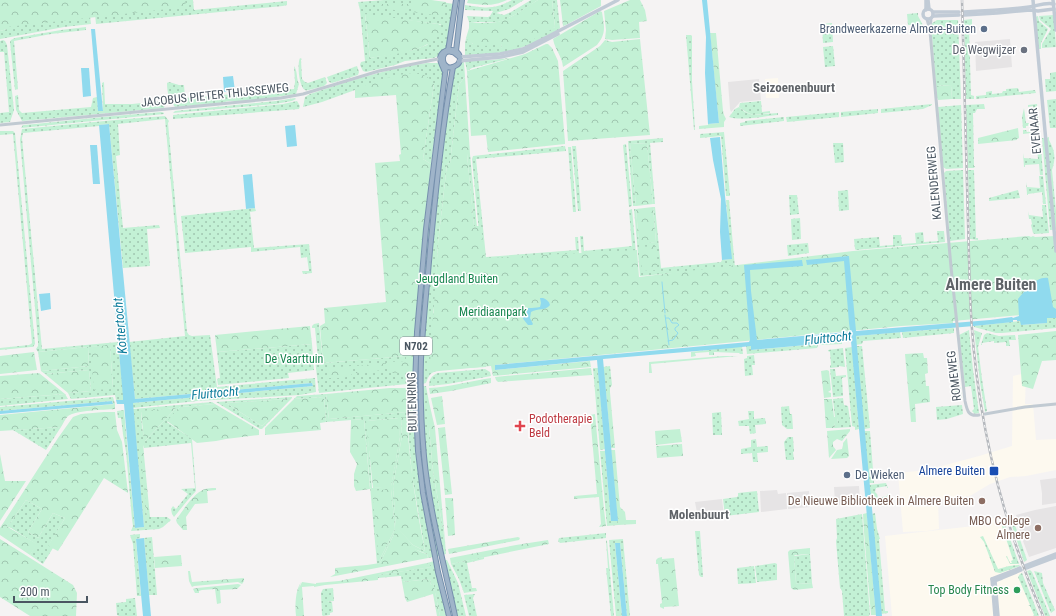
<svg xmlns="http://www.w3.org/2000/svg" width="1056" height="616" font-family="'Roboto Condensed',sans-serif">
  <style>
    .commercial { fill: #fdf9ef }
    .education { fill: #e6e4e5 }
    .grass { fill: url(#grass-dots); fill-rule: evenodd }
    .forest { fill: url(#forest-crowns) }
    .water { fill: #90daee }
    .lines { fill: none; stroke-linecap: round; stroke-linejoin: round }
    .stream { stroke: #90daee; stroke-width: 1 }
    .trunk-casing { stroke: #7690ad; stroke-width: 6 }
    .tertiary { stroke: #c1cad2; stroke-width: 3 }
    .secondary { stroke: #c1cbd6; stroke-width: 3.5 }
    .trunk { stroke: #9fb4c9; stroke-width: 4 }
    .rail-casing { stroke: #b5b8bd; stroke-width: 2.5 }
    .rail { stroke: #fff; stroke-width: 1; stroke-dasharray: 3; stroke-linecap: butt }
    .service-dot { fill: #5c6f8a; stroke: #fff; stroke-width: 1.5 }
    .worship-dot { fill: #6b7280; stroke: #fff; stroke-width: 1.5 }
    .health-dot { fill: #e0444e; stroke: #fff; stroke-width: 1.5 }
    .transit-dot { fill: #1a4fb4; stroke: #fff; stroke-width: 1.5 }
    .education-dot { fill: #8d6e63; stroke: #fff; stroke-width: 1.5 }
    .leisure-dot { fill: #2e9e5b; stroke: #fff; stroke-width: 1.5 }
    .labels { text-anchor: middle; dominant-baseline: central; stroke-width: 3; stroke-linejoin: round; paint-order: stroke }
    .shield { fill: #fff; stroke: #808990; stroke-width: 1 }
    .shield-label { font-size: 11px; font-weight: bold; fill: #4a5661 }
    .service-label { font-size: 12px; fill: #4e5e75; stroke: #fff; text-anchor: end }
    .worship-label { font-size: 12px; fill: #5b616d; stroke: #fff; text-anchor: end }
    .street-label { font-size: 12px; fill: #4a5661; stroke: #fff }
    .park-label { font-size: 12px; fill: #17864f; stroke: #fff }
    .health-label { font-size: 12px; fill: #be3a42; stroke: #fff; text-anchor: start }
    .transit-label { font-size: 12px; fill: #164399; stroke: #fff; text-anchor: end }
    .education-label { font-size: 12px; fill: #785e54; stroke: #fff; text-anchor: end }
    .leisure-label { font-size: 12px; fill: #27864d; stroke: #fff; text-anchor: end }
    .neighbourhood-label { font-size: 13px; font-weight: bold; fill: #5f6368; stroke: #fff }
    .water-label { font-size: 13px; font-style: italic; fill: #0c7c9b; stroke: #fff }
    .district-label { font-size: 16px; font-weight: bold; fill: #5f6368; stroke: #fff }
  </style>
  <defs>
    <pattern id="grass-dots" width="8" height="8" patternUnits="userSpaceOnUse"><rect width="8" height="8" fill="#c3f1d5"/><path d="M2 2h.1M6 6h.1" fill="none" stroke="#a0c6b0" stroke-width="1.8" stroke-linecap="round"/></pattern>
    <pattern id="forest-crowns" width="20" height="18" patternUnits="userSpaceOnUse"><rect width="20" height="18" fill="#c3f1d5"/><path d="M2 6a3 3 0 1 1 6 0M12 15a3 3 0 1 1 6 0" fill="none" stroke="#a0c6b0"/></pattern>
  </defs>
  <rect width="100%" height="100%" fill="#f5f3f3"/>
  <g class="commercial">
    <polygon points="778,78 779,98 766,98 765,79"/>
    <polygon points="1026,373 1025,404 1033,404 1036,440 1056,439 1056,470 1026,476 1010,477 990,484 970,496 938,500 939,529 927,531 903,532 898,473 927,470 979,456 1012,446 1013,376"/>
    <polygon points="1001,515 1036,616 892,616 885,536 974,526"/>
  </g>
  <g class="education">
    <polygon points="1010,39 1012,67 976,71 975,42"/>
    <polygon points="759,79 761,100 740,102 731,112 730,109 728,82"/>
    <polygon points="1056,478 1056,503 1042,505 1042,493 1040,480"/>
    <polygon points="859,486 860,503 837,505 835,503 834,487"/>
    <polygon points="777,490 778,494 786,493 787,509 761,512 760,491"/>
    <polygon points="809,491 810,507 788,509 787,493"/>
    <polygon points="722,499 724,516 698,518 695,502"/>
    <polygon points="1056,506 1056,548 1029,557 1023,541 1016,515 1035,510"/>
  </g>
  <g class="grass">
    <polygon points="88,0 91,24 64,27 0,39 0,31 7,29 5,7"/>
    <polygon points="155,0 193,0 194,10 287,1 287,5 283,6 96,24 95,14"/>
    <path d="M384 0H428L454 4 447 46C444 51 440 56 434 58L405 61 395 65 366 72 363 71 360 65 361 62 365 61 360 10 358 2ZM365 15 438 24H441L427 45 413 50 370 58Z"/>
    <path d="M512 0H524L509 9 496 13 504 15 511 12 531 0H538C527 7 511 19 498 22 488 23 478 22 469 22L467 16 488 17 490 16 493 11 465 10V5C486 8 493 10 512 0Z"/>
    <path d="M552 0H557L560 28 558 30C542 38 526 48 509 51 495 54 480 54 465 55V44L466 38 473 44H501L502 48 555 27Z"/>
    <polygon points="1054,15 1056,47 1042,48 1042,44 1051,29 1040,20 1039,16"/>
    <polygon points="1038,16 1039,21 1048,29 1041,43 1041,49 1038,49 1035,17"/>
    <polygon points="972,19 972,28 969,29 971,95 974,96 974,99 966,99 964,20"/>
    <polygon points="937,20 958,20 961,99 952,99 951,85 936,86 931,24"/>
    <polygon points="832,23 833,42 823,43 822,24"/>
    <polygon points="86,27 86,30 51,34 14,41 18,89 15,90 10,42 11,40 15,38 61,30"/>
    <polygon points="686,35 691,35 692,36 692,81 695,130 694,130"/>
    <polygon points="3,40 5,41 7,45 14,110 10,122 0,123 0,113 9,112 4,52 0,52 0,41"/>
    <polygon points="833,46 835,66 825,67 823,47"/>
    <path d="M300 58 302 59 301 60 302 79 305 82 308 83 325 77 327 83 324 86 309 90C308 90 306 91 305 90 299 87 297 63 300 58Z"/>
    <polygon points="511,58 472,68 467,71 465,61 491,60"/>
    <path d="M464 62 465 77 463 79 459 85 450 163 447 164 438 243 435 302 433 313 488 364 485 367C474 368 442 368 434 372 429 374 428 378 426 383L422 384 424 327 441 163 452 73C455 68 458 63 464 62Z"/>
    <path d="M427 63H439L443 69V74L431 164 423 159 434 84 355 89V90L322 102 303 107 305 97 310 94C349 81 386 69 427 63Z"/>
    <path d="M294 66C298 72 296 78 299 84L296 94 262 99 236 102C231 100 227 101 222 103L175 107C169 100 167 92 167 83L169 82 179 85H184L185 98 294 89 295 82Z"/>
    <polygon points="357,66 359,72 358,75 332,83 329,82 327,77"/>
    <polygon points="1056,72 1056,91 1046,92 1045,79 1050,79 1050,73"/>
    <polygon points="104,82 105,104 132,104 163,101 166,99 164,108 22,121 16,110 15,96 18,95 19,110 22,113 91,107 93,98 97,97 98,111 103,110 102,83"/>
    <polygon points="1018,88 1019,92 1035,90 1036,93 976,99 976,96 986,95 986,92 992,91 992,94 1002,93 1003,91 1006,91 1006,89"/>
    <polygon points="295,98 296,99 292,101 275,104 173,113 175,111 276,101"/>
    <polygon points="1056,99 1056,128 1050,128 1047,100"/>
    <polygon points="297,101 300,106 299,109 173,119 173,115 283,104"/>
    <polygon points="761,101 762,112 770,111 770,113 778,112 753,115 746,112 739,107 740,103"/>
    <polygon points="932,104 932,105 923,109 881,113 881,109"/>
    <polygon points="984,104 985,109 977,109 975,113 973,113 974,166 975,166 974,168 968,168 966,105"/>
    <polygon points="1037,104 1039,132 1023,134 1023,130 1026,130 1027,132 1036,131 1036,125 1026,126 1026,128 1023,128 1022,117 1024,108 1026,123 1034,123 1033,106 1028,107 1028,105"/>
    <polygon points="961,105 963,168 946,169 943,167 938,107"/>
    <path d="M739 107 745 112 753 115 778 113V115C766 116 741 121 729 117L735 109Z"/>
    <polygon points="878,109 878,113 841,117 841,112"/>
    <polygon points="162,112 164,113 164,114 21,128 23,125 35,124 113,116"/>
    <polygon points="839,112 839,117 787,122 786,117"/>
    <path d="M165 116 169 121 168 123 187 332 189 335 192 336 210 335 217 387 315 378 316 392 300 395 197 401 133 408V403L313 386 312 383 135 399 129 342 185 336 165 119 118 124 120 155 116 156 123 228 159 225 160 228 147 229 150 266 123 268 109 124 99 125V126L23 133 22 138 42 349 118 342 124 400H116L115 395 71 399 68 393 91 391 89 370 45 374 41 371 89 366 88 347 38 352 36 349 38 346V341L20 140 22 129 115 120ZM110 346 113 389 90 347Z"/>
    <polygon points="784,117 784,121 740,126 740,123 745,122 745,121"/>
    <polygon points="0,131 13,131 15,133 35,344 33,347 31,347 0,350 0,348 29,345 31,344 32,343 13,134 0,135"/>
    <polygon points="724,132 730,196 726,196 721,136 700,138 700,134"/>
    <path d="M1049 137V140C1055 151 1056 158 1052 170L1056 211V229L1055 230 1046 138Z"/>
    <polygon points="438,138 441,139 420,384 416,385 417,357 429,214"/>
    <polygon points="663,138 663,142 650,143 655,204 653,204 647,143 630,144 636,206 633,206 628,141"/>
    <polygon points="1042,138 1045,138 1054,230 1050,230"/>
    <polygon points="833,143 843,143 844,162 835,163"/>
    <polygon points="626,144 632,206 629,207 623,145"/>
    <polygon points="565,146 566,151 476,159 486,257 576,250 575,237 578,237 579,254 482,263 472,159 473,156"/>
    <polygon points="572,146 576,146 581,211 578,211"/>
    <polygon points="568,147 571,147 576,212 573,212"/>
    <polygon points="1037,147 1041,147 1043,175 1040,175 1039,164 1025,165 1025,167 1024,167 1023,153 1024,158 1038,159"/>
    <polygon points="467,154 470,154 477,227 474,227"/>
    <polygon points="963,170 965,239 950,241 944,173 946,171"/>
    <polygon points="968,170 974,170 976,238 978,238 978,240 970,239"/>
    <polygon points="1039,176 1043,176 1046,204 1043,204 1042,192 1028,194 1028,195 1027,195 1027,194 1026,182 1027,187 1040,188"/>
    <polygon points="848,190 849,210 839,211 838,191"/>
    <polygon points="1018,190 1020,198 989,201 989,198"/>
    <polygon points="789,195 797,195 799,214 790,215"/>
    <polygon points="726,200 729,200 735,268 640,276 634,209 636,209 639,243 656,242 653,207 655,207 661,268 721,262 722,260 731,259"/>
    <polygon points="1042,205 1046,205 1049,233 1035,234 1033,233 1031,225 1032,224 1031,219 1029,219 1028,211 1029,215 1043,217"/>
    <polygon points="255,208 256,211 250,212 254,248 309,244 312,273 303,274 302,271 309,271 307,257 301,258 300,247 251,252 251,247 185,253 181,216"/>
    <polygon points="632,209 638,276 584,281 580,236 583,236 584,251 632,246 629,210"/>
    <polygon points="800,218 801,239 792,240 791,219"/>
    <polygon points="937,231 944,231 945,242 856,250 855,249 854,239 879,237 880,246 893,245 893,235 901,235 902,244 916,243 915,233 923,232 924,242 938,241"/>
    <polygon points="808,243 809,253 788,256 787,245"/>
    <polygon points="1047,318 1056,318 1056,328 1002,333 996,333 974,327 974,326 1021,321 1021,325 1047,323"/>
    <polygon points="319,323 323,363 406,356 407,384 319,393 315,360 318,359 315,328 312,328 312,326 314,324"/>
    <polygon points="954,328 954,333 903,338 902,332"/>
    <polygon points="969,330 973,370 979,413 975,414 972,411 974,409 971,386 965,387 959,335"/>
    <polygon points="974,330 982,333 978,347 982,379 987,411 985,412 980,382"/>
    <polygon points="900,332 901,338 863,341 862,344 856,345 856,336"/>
    <polygon points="987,333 999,336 1015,335 1016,340 1009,340 1010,346 1006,346 1006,342 994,343 994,341 982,343 982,345 981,345 984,335"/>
    <polygon points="842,342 842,344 818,345 817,348 747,354 746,346 751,346 751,350"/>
    <polygon points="312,344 314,370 288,373 289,378 218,385 217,379 220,378 217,352"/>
    <polygon points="742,346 743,354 740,354 739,353 714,352 714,355 709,355 709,352 695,353 696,356 691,357 691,352"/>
    <polygon points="856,346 862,346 870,428 864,429"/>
    <polygon points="852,347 859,429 855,430 855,427 852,426 845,348"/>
    <polygon points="843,348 845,367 839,366 839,367 830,368 830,366 831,365 830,352 828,351 828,350"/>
    <polygon points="754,355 755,365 752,365 753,375 745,376 744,359 747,358 747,356"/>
    <polygon points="952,357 957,357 962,400 956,400"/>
    <polygon points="610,366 612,385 610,388 610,392 606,392 603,367"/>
    <polygon points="593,368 598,368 605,449 600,450"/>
    <path d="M485 369 490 372 491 376 448 384 429 386C429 379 432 375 438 373Z"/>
    <polygon points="830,369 835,369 836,376 846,375 846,377 842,378 843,396 833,397"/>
    <path d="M422 386H426L429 402V427L433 471 445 541 446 554 442 555C436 526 430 496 427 466 424 440 423 413 422 386Z"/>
    <path d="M406 388H413C414 418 415 448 419 478 422 504 428 531 433 557L428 558 427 554 414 549 394 534 380 563 377 564 364 419 326 422 324 397 294 399 297 396 326 394 329 419 406 412ZM398 418 400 437 391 486 373 488H372L367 421ZM401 418H407L412 476 425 551 413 545 396 526 393 486 402 436ZM391 489 395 529 379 561Z"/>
    <polygon points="416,388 419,388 426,488 439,556 436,556 429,524 420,461"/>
    <polygon points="65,394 68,399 0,406 0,399"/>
    <polygon points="113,397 115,404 113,404 112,401 0,411 0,407"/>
    <path d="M292 397V398L262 429H260L216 402ZM287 399 262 426 226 403Z"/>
    <polygon points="843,398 844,405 848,406 851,427 836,428 835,428 834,423 838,423 837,418 835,418 833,399"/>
    <path d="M212 402 215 404 180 407 167 422 192 439 196 491 187 501 174 517 172 514 171 509 173 506 176 509 188 494 181 489 195 488 191 443 144 448 143 445 147 517H167L171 520 163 527 159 529 131 531 133 526 132 519 126 452 123 434 121 418H118L117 411 124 410 135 528 144 527 133 409ZM176 408 145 441 142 427 141 412Z"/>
    <polygon points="962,405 963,414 947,419 937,420 936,407"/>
    <polygon points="789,406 790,414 792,414 793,429 787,429 782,425 781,407"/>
    <polygon points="748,411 754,411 754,419 765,418 766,424 755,425 756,433 750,434 749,426 739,426 738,421 749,419"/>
    <polygon points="721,412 722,435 713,435 712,413"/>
    <polygon points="61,427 46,450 13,430"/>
    <polygon points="864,431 870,431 874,483 869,483"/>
    <polygon points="788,437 793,437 794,452 793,452 794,460 786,460 784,442"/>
    <polygon points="756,439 757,447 768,446 768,452 757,453 758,462 753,462 752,453 741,454 741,449 751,447 751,440"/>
    <polygon points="600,451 605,451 611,521 618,521 618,525 607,526"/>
    <polygon points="886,483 888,488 887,488 887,486 876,488 875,492 877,494 878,498 887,496 887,494 888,495 884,502 871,503 869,485"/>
    <polygon points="757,491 759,512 725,516 723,499 737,497 738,496 738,493"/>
    <polygon points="26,500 42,509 28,532 38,538 53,513 65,518 49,545 53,548 43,564 30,555 36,544 11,528 5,526 11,522"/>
    <polygon points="875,513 877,529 880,539 879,539 885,611 888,611 888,613 881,614 872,514"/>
    <polygon points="862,514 870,614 869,616 844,616 842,591 840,588 836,541 837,538 836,519"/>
    <polygon points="1012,516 1027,560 1024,562 1009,517"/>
    <polygon points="1003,519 1019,564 1010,564 1006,556 1007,556 1010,563 1012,563 1011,561 1013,560 1000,520"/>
    <polygon points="695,531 700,531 703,577 701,577 699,575"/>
    <polygon points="606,533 606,538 560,543 558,541 559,538"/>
    <polygon points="140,534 140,538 136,539 136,540 141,596 137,596 133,544 130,535"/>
    <polygon points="983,536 998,569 1009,566 1019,565 1020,566 1000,573 995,572 984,542 980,537"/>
    <polygon points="152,537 157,595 149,595 144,538"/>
    <polygon points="623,539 630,616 627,616 620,543 615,543 622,616 616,616 609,540"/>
    <polygon points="606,540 607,541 614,616 611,616 606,568 608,568"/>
    <polygon points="810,554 812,583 798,584 796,583 794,556"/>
    <polygon points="484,557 484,559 467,563 472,588 476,588 477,591 464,593 459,579 451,564"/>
    <polygon points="443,560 447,560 458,583 466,616 456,616"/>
    <polygon points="434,561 446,616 440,616 433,583 431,585 430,579 402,582 401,576 400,576 378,578 377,575 431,567 427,563"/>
    <polygon points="775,563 777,564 777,580 757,582 755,566"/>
    <polygon points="754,566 756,583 738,584 737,568"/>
    <polygon points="1030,570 1032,572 1050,616 1045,616 1027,571"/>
    <polygon points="1034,571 1042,573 1043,583 1055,610 1051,613"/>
    <polygon points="1022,573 1024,578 1039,616 1033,616 1034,615 1030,606 1028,606 1030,605 1018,577 1020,574"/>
    <polygon points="333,588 334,601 327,602 332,602 333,612 330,613 330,615 323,616 322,615 321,593 323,589"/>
    <polygon points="475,594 473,598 477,616 469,616 464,595"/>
    <polygon points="135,598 137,616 119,616 117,615 116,603 126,602 126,599"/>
  </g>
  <g class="forest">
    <polygon points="0,0 185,0 186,7 7,27 7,29 0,31"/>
    <polygon points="411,0 431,0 446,2 443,16 412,12 411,11"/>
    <path d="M468 0H507C492 7 483 5 467 3Z"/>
    <path d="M538 0H552L555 27C539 38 521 46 502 49L501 44C489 45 475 50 466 38L469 28V22C479 23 491 24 501 21 514 17 526 7 538 0Z"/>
    <polygon points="560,0 601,0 601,6 566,25 563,26"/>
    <polygon points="630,0 640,0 645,10 647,21 639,22 640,38 612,40 605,39 606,30 604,11"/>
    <polygon points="379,4 408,4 409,5 409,12 379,8"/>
    <path d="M600 11 602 12C604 26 607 33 597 45L563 67C562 56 555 50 553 39Z"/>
    <polygon points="918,13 918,16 924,27 912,28 912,25 908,25 907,14"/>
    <path d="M365 14 438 24 441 25C440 29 440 33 437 36 426 52 388 55 370 58Z"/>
    <polygon points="710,33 716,33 723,111 724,115 726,119 724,122 724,127 699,129 699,126 708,125 708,124 719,123"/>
    <polygon points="640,39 650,135 568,141 563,71 600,46 605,40 612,42"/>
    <polygon points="546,44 548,44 552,48 558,61 565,142 565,144 488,152 486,135 471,136 467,71 525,54"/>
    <path d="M412 73C422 74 428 75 434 84L423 159 431 164 419 284 413 384H407L406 372 391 373 389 371V362L406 361V356L323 363 320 326 325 323 324 308 386 302 375 163 400 161 399 155 401 154 396 95 355 98V89C373 82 393 75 412 73Z"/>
    <polygon points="465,77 470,154 467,154 474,226 481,226 485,258 637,250 639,277 853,251 1029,236 1031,237 1033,236 1035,237 1056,236 1056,312 953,321 953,323 901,326 495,365 495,370 590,361 591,367 493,376 491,366 429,372 429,364 430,364 431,348 431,337 434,307 438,243 447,164 450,163 459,85 463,79"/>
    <polygon points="951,85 952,99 938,100 938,99 937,98 936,86"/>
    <polygon points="1018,128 1019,138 1017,139 1017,140 978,144 978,138"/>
    <polygon points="647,143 653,204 636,206 630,144"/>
    <polygon points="653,207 656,242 639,244 636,209"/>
    <polygon points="656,246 658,270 642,271 640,247"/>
    <polygon points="310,326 312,344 217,352 215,335"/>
    <polygon points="1056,331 1056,360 1042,361 1033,389 1022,386 1018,335"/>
    <polygon points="110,345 113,389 94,390 90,347"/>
    <polygon points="88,347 89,366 41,371 38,352"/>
    <polygon points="34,352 37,370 0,374 0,356"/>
    <polygon points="923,353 924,358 927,358 928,373 925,374 926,386 929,386 930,402 915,404 916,422 911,422 905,354"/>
    <polygon points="723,356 738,356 651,364 652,373 649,373 649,362"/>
    <path d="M386 363C386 366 386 368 383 370L356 373V366Z"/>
    <polygon points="351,366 352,371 352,375 343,378 328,378 326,368"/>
    <polygon points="591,368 592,375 498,382 496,380 495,377"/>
    <polygon points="89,370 91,391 68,393 45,374"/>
    <polygon points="827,370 829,371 831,390 828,392 831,393 831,397 824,398 821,371"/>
    <polygon points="39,373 65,394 0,399 0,376"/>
    <path d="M491 378V383L451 391 430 394 429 388C450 387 470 381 491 378Z"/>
    <polygon points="390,388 406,388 407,412 329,419 326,394"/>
    <polygon points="606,392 610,392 615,448 611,448"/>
    <polygon points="442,396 445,424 437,425 431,398"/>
    <polygon points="324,397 326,422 320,423 321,430 265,435 265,428 294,399"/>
    <polygon points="288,399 262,426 226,403"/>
    <polygon points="824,399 832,399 834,417 837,417 838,423 834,423 835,428 826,428"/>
    <polygon points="429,402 435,428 445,541 433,471 429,427"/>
    <path d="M115 404V409C103 410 77 410 68 416 65 419 63 424 61 427L0 431V415Z"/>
    <polygon points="215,404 259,430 259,435 226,439 216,441 197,443 167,421 180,407"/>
    <polygon points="176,408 145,441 144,441 141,411"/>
    <polygon points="104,412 115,412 117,430 122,442 128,493 104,478 58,551 48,546 65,518 53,513 38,538 28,532 42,509 26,500 11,522 6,526 37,544 30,555 0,535 0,528 58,438 73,417 81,414"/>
    <polygon points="595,414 604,510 606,526 599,527 601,524 599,497 574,499 574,496 597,494 590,415"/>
    <path d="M406 417H407C409 462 416 507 425 551L413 545 396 527 393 486 402 436 401 418Z"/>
    <polygon points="399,418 400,437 391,487 373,488 366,421"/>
    <polygon points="364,419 370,489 356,491 354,486 354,474 357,464 350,452 351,420"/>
    <polygon points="445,427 452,494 445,495 438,428"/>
    <polygon points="680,429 682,442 656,445 655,431"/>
    <polygon points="850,429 850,431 842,441 837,439 833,442 833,446 836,450 829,458 827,431"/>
    <polygon points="847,438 849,456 847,458 831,459 837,450 842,449 843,445 843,443"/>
    <polygon points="682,444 683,456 657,458 656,446"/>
    <polygon points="140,445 143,445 150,517 147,517"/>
    <polygon points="611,450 615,450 620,507 625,512 626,520 636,520 636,524 618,525"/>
    <polygon points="0,454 5,481 26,481 0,521"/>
    <path d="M216 488V490L207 491 208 503 195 504 186 517 187 530H183L177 523 176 520 178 517C184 509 192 496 201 491 205 488 211 488 216 488Z"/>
    <polygon points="391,489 395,529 379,561 372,491"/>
    <polygon points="445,498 453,498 455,534 455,535 448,536"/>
    <polygon points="867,513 876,615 871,615 864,532 863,514"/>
    <path d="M396 530C409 541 409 549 427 554L428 558 330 577 335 574V568L367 565 380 563Z"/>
    <polygon points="518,537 520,538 519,540 449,554 448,549"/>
    <polygon points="0,539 73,585 77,593 76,616 30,616 0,597"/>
    <polygon points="548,540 549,544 451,564 450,558 516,545"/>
    <polygon points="810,548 810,554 795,555 794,556 796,583 798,584 812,583 813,588 794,590 791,588 788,552 790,550"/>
    <polygon points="181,555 182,566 155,568 154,557"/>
    <polygon points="662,557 662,559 674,558 679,606 664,607 664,609 660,607 660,604 662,603 658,564 656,564 656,560 658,558"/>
    <path d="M427 563 432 567 378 575V580L325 585 314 587V586L302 587 304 616H296C295 606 295 591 301 582L299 588 302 582 316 584V583L339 581Z"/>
    <polygon points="188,571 190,571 192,582 244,578 244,581 242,584 238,582 194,586 192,587 189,581"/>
    <polygon points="430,579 431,585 433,582 440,616 437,616 433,594 407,602 405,598 402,582"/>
    <polygon points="238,584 241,585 237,589 220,590 221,603 217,604 215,589 202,590 199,591 199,593 195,593 193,589 197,588"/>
  </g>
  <g class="water">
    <polygon points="702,0 707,0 719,123 708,124 705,73 706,37"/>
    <polygon points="91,29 95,29 103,111 98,111"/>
    <polygon points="81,68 89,68 91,96 83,97"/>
    <polygon points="233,76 235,91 224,92 223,77"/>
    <polygon points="109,124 135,399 312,383 313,386 133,403 144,527 135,528 124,404 117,404 116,400 123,400 123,397 99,125"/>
    <polygon points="295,125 297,146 287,147 285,126"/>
    <polygon points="720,137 725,196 732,259 722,260 720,232 721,199 713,160 710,138"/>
    <polygon points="90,145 97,145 100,184 93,184"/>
    <polygon points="252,174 255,208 246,209 243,175"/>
    <path d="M849 256 856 331 990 320 1012 317 1013 318 1019 316 1018 299C1025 291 1036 276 1048 278L1053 307 1056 309V318H1047V323L1021 325 1020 321H1017V320H1013V322L974 326 856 336 882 616H876L851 341 751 350V346L732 348 603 359 618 521H611L597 360 495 370V365L749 342 750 340 744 265 802 260 803 266 750 270 751 291 757 340 847 332 850 330 849 323 844 261 807 265 806 260Z"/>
    <polygon points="50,293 51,309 41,311 39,294"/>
    <path d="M540 298H543C546 299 549 301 550 305 546 311 538 308 531 312L530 318 533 324 532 325H528C525 321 521 317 521 312 526 306 532 309 540 307L541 303Z"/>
    <polygon points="112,401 113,404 0,414 0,411"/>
    <polygon points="144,538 151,616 143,616 136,539"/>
    <polygon points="615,543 620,543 627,616 622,616"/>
  </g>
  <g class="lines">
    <g class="stream">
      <polyline points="662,282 665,313"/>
      <polyline points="665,315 669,345"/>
      <polyline points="666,318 669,318 672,323 677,323 679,325 675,328 675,330 678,333 673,340 668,341"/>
    </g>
    <g class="trunk-casing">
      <g id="trunk">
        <polyline points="448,51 456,0"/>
        <polyline points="456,51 462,0"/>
        <polyline points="446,66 426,229 417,332 415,385 418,451 423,493 438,572 449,616"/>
        <path d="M453 67C442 128 436 189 430 250 427 286 423 323 421 359 420 391 421 423 424 456 429 510 444 563 455 616"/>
        <path d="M444 70C443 66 440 63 440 58 442 47 459 47 460 58 460 62 458 65 455 66 441 74 438 48 452 52 455 52 457 56 460 57"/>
      </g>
    </g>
    <g class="tertiary">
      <path d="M931 18 930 31 951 267 965 401C967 410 968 417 979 415"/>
      <polyline points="927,19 929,27"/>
      <polyline points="0,125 281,98 303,94 379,71 438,59 441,57"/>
      <polyline points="985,414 1025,407 1056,404"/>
    </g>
    <g class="secondary">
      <polyline points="926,0 926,10"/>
      <polyline points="928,0 929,9"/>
      <polyline points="1033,0 1056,251"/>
      <polyline points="1053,0 1056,30"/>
      <circle cx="928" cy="14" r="5"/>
      <polyline points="933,12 959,12"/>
      <path d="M964 12C986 11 1008 10 1029 7 1037 6 1045 2 1054 4"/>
      <polyline points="964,15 997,13 1030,10 1038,11 1054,9"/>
      <polyline points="933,16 959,15"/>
      <polyline points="460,57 500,54 523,49 547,37 618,0"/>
      <polyline points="459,61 501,57 523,52 558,34"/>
      <polyline points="1025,566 1056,554"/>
      <polyline points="1026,568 1056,557"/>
      <polyline points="992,579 995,616"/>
      <polyline points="992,579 1020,568"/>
      <polyline points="994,581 1002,578 1021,570"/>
      <polyline points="995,581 998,616"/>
    </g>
    <use href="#trunk" class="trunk"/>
    <g class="rail-casing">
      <path id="rail" d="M962 0 970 294C974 405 999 514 1043 616"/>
    </g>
    <use href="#rail" class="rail"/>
  </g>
  <g class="service-dot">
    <circle cx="984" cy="29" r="4"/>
    <circle cx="847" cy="475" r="4"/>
  </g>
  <circle class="worship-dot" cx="1024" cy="50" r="4"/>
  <path class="health-dot" d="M518 420h4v4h4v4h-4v4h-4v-4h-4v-4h4z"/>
  <rect class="transit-dot" x="989" y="466" width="10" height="10" rx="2"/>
  <g class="education-dot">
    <circle cx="982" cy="501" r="4"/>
    <circle cx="1038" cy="528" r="4"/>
  </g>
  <circle class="leisure-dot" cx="1017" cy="590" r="4"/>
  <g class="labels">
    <rect class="shield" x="400" y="337" width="32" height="18" rx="3"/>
    <g class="shield-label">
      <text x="416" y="346">N702</text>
    </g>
    <g class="service-label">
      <text x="976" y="29">Brandweerkazerne Almere-Buiten</text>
      <text x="855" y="475" text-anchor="start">De Wieken</text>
    </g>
    <g class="worship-label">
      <text x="1016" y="50">De Wegwijzer</text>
    </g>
    <g class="street-label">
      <text transform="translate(215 95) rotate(-6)">JACOBUS PIETER THIJSSEWEG</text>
      <text transform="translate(1035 131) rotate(-95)">EVENAAR</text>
      <text transform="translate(934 183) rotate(-95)">KALENDERWEG</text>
      <text transform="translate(954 376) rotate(-97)">ROMEWEG</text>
      <text transform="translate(412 402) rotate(-91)">BUITENRING</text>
    </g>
    <g class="park-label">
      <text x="457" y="279">Jeugdland Buiten</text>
      <text x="493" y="312">Meridiaanpark</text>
      <text x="294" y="359">De Vaarttuin</text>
    </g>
    <g class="health-label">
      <text x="529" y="419">Podotherapie<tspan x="529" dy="14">Beld</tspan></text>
    </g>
    <g class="transit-label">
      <text x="985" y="471">Almere Buiten</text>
    </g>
    <g class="education-label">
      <text x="974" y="501">De Nieuwe Bibliotheek in Almere Buiten</text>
      <text x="1030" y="521">MBO College<tspan x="1030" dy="14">Almere</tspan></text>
    </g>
    <g class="leisure-label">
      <text x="1009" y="590">Top Body Fitness</text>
    </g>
    <g class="neighbourhood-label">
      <text x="794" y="87">Seizoenenbuurt</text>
      <text x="699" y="514">Molenbuurt</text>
    </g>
    <g class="water-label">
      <text transform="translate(120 326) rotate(-95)">Kottertocht</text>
      <text transform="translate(828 338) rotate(-6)">Fluittocht</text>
      <text transform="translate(215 393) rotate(-5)">Fluittocht</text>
    </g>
    <g class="district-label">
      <text x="991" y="284">Almere Buiten</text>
    </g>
  </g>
  <path d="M14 596v6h73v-6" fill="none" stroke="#4a5661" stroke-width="2"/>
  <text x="20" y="596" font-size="12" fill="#4a5661" stroke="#ffffff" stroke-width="3" paint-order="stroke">200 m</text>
</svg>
